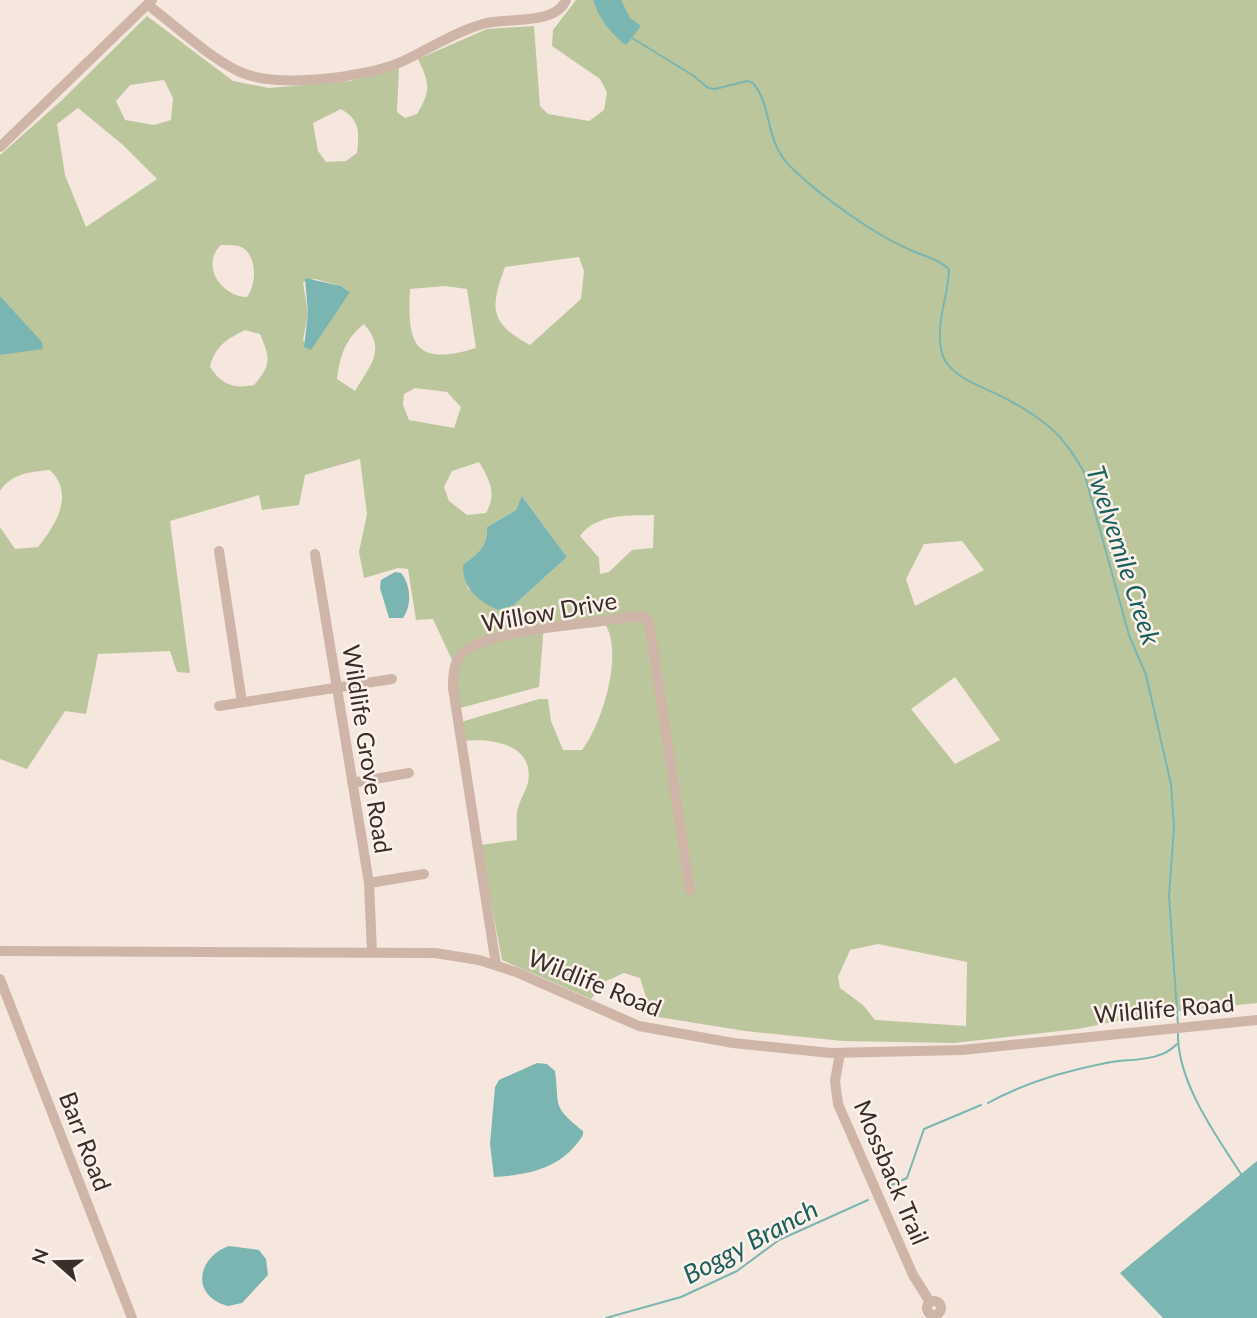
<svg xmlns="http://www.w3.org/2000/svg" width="1257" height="1318" font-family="Lato,sans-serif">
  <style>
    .green { fill: #bcc69c; fill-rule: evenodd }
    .water { fill: #7ab5b1 }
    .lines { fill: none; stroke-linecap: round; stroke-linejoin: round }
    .stream { stroke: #7ab5b1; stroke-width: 2 }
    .minor { stroke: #ceb5a8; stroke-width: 10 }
    .labels { text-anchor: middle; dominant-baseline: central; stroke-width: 5; stroke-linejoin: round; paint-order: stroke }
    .street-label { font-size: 24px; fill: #3b2d29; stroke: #fcf2eb }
    .water-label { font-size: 26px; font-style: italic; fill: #1a605d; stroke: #fcf2eb }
  </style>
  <rect width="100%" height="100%" fill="#f5e7de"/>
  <path class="green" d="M576 0H1257V1003L1151 1014 1078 1029 954 1043 843 1041 745 1031 652 1016 640 978 624 973 606 981 591 999 502 960 480 845 517 840C517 831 516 822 517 813 518 803 525 793 528 783 535 744 492 738 463 741L461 722 539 699H548L551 721 563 750H582C602 725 624 653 605 624H544L539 687 460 708 452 660 433 619 416 620 408 569 398 568 364 578 359 552 367 514 360 459 305 475 299 505 262 510 259 495 170 521 190 673 177 672 170 651 98 654 86 714 65 711 27 769 0 759V527L15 549 38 547C56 525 75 494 50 470 30 472 12 473 0 491V355L43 348 41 342 0 296V155L61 101 147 16 233 81 269 88 350 81 399 68 397 112 405 118 417 114C431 90 430 84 418 59L487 29 534 26 540 106 548 114 589 121 604 110 607 92 600 79 552 46 553 30ZM164 80 173 98 171 120 154 125 125 120 116 101 130 85ZM78 108 123 145 157 179 86 227 65 175 57 124ZM341 109C361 120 359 133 357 153L346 161 326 162 318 151 313 123ZM221 245C226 245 234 245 239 246 258 253 257 284 247 297 221 296 200 265 221 245ZM579 257 584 271 581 299 530 345C489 323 490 308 505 267ZM315 279 341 286 349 291 311 349 303 340 308 314 303 282ZM445 286 467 289 476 348C414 367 407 344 410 289ZM364 324C387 350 370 365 355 391L337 379C340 356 345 339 364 324ZM245 330 260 334C270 358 272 364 254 385 234 389 222 385 210 367 215 346 227 339 245 330ZM415 388 447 392 461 407 454 428 409 420 403 405 404 394ZM479 462C490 480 497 494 486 513L467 515 449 501 444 487 452 471ZM523 497 567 557 514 605 468 589 464 565C478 554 488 546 487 527L516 510ZM654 515 653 548 632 550 609 572 600 574 599 558 580 536C597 513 627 516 654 515ZM962 541 984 570 915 606 906 579 924 544ZM955 677 1000 740 955 764 911 709ZM878 944 967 962 966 1026 875 1020 863 1005 840 988 838 977 850 950Z"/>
  <g class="water">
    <path d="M593 0H621L630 18 641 26 626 45C609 32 600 20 593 0Z"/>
    <polygon points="305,278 341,286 350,292 311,350 304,347 308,314"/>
    <polygon points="0,296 42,342 43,349 0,355"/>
    <path d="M522 496 567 557 514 605 498 610C477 600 463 589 463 565 478 554 488 546 487 527L516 510Z"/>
    <path d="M395 572 401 573C411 585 412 605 403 618H389L380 588 381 580Z"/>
    <path d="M537 1063 547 1064 555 1071C560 1107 551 1105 583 1131V1135C563 1168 529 1175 494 1177L490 1144 495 1087 499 1080Z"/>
    <polygon points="1257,1161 1257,1318 1163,1318 1120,1273"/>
    <path d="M229 1246 259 1250 266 1259 268 1275 242 1303 228 1306C190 1296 197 1257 229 1246Z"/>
  </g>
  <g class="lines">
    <g class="stream">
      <path d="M632 38 694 76 708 88 715 89 747 81 753 83C773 107 764 139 789 165 815 192 872 233 906 248 922 256 935 257 949 269 949 295 936 318 941 349 945 379 990 388 1012 402 1025 409 1040 419 1052 429 1066 442 1075 456 1084 472L1129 635 1146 675 1171 784 1174 827 1169 896 1178 1025"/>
      <path d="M1178 1031C1176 1080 1215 1134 1241 1174"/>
      <path d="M988 1103C1024 1083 1065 1071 1106 1063 1130 1058 1159 1063 1177 1044"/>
      <polyline points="887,1187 907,1178 924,1129 981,1105"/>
      <polyline points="606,1318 681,1297 737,1271 779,1240 868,1200"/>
    </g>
    <g class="minor">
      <path d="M148 5C176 26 206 55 238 71 275 89 364 78 401 62 428 50 454 32 483 24 506 17 555 26 566 0"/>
      <polyline points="0,147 152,0"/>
      <polyline points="219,551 242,702"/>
      <polyline points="315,554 369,883 372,952"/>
      <polyline points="219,706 392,679"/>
      <polyline points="352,783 409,773"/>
      <polyline points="369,883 424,874"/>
      <polyline points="0,951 435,953 479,960 516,972 639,1026 733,1043 831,1053 962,1050 1257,1020"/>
      <path d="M496 965 453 688C453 676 453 662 463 653 489 628 590 625 628 617L642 616 649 622 690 890"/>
      <polyline points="0,979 132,1318"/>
      <polyline points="840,1053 835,1081 838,1104 913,1275 930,1302"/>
      <circle cx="934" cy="1308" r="7"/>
    </g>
  </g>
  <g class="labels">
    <g class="street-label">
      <text transform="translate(549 611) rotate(-10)">Willow Drive</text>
      <text transform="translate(368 749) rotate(81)">Wildlife Grove Road</text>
      <text transform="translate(595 982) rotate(22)">Wildlife Road</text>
      <text transform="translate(1164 1008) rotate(-5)">Wildlife Road</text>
      <text transform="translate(86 1141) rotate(69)">Barr Road</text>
      <text transform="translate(892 1172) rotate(67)">Mossback Trail</text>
    </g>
    <g class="water-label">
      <text transform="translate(1124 555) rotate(72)">Twelvemile Creek</text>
      <text transform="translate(750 1241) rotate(-28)">Boggy Branch</text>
    </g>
  </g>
  <g transform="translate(56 1262) rotate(290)" stroke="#fcf2eb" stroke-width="5" paint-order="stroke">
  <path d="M0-5L12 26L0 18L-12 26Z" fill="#3b2d29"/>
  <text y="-10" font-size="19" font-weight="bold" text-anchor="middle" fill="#3b2d29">N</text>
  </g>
</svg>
